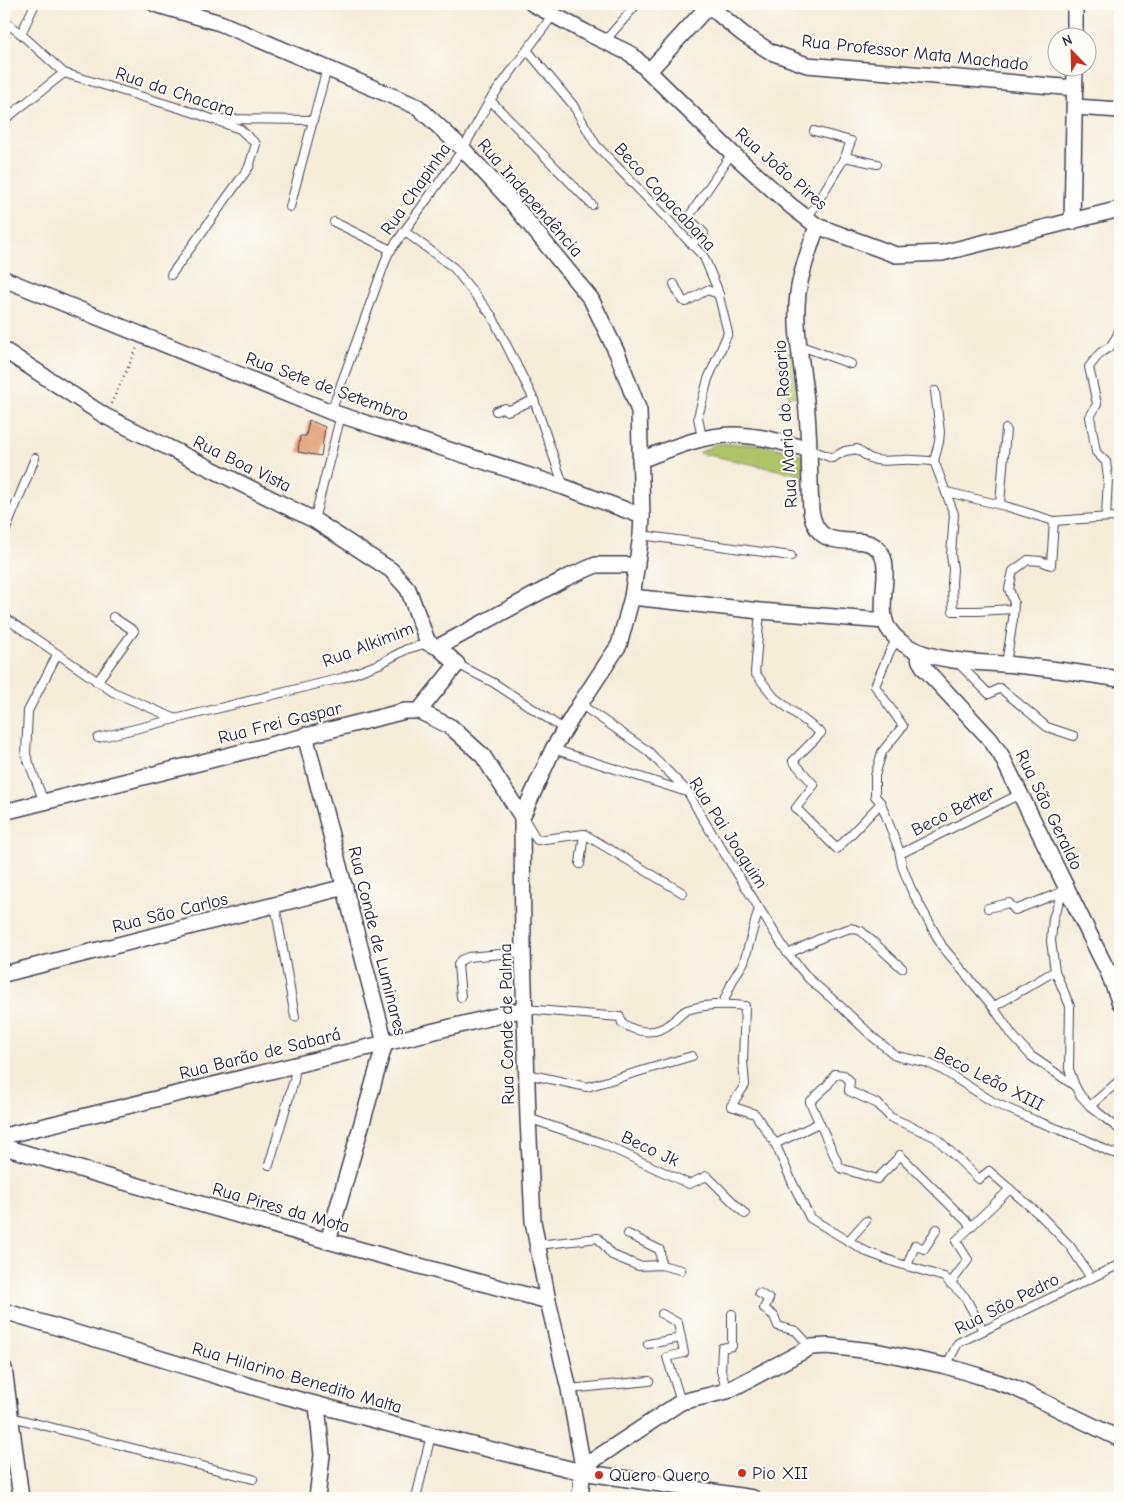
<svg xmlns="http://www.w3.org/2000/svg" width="1124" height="1502" font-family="'Comic Neue',sans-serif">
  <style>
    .green { fill: #afc367; stroke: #687251 }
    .building { fill: #e09969 }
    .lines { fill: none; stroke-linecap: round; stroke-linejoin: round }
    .lane-casing { stroke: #424053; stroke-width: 10 }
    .street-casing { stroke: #424053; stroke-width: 18 }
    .path { stroke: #424053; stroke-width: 2.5; stroke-dasharray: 1 4; stroke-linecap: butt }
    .lane { stroke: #fff; stroke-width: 8 }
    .street { stroke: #fff; stroke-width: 15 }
    .poi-dot { fill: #c8321e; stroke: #fdfcf7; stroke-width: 2 }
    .labels { text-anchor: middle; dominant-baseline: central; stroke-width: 4; stroke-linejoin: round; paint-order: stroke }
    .street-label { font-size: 18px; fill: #22223b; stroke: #fdfcf7 }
    .poi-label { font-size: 18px; fill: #22223b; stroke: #fdfcf7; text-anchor: start }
  </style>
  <rect width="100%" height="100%" fill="#fdfcf7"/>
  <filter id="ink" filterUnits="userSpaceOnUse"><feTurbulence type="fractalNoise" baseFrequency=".02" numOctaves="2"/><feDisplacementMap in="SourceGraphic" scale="10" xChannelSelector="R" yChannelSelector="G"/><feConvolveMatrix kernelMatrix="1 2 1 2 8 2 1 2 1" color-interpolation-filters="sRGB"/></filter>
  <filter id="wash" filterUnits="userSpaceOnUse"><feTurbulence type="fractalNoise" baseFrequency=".0096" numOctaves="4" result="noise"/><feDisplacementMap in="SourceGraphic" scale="20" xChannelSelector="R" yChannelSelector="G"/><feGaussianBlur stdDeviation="1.12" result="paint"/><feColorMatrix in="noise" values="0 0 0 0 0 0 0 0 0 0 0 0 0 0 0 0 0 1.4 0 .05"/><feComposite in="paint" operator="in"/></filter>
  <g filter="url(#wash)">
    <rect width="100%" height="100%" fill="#f5ecd9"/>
    <g class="green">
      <polygon points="792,349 802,398 787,395 793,376 777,365"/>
      <polygon points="716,444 762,444 808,457 806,476 699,453"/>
    </g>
    <g id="blocks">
      <polygon class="building" points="309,420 325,427 321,456 298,452 300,436 306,436"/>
    </g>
  </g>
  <g filter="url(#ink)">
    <use href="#blocks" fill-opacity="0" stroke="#424053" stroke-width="1"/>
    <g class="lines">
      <g class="lane-casing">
        <g id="lane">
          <polyline points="4,21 21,34 64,73 192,112 240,129 256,144 249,167 171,275"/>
          <polyline points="21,34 35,4"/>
          <polyline points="604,42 637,4"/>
          <polyline points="527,50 573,105 596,145 704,257 717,288 728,333 708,379 698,417 702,439"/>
          <polyline points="490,100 592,205"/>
          <polyline points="219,119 312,120"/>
          <polyline points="4,120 64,73"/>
          <polyline points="845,157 877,164"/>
          <polyline points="290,207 327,68"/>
          <polyline points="807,219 845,157 851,141 814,131"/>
          <polyline points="334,222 391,250"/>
          <polyline points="404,231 454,268 492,316 534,400 564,487"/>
          <polyline points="692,244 704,233 688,218 732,153"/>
          <polyline points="674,284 682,300 686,302 707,290 719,294"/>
          <polyline points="798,345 851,364"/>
          <polyline points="496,411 505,408 507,411 534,400"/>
          <polyline points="331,412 388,254 463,149 490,100 553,15 552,14"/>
          <path d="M809 449 832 458 845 451 857 449C876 465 880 460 902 460 913 459 924 461 934 461"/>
          <polyline points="934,461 954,514 951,555 953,569 952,583 953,611 977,611 1013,609"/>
          <polyline points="934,461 939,442 940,432 935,391"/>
          <polyline points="947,492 1005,506 1054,521 1110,517 1120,518"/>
          <polyline points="1000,504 1006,429"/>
          <polyline points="1106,517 1108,478 1106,462 1096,452 1090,417 1097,404 1089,367 1100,353 1110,347 1117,336 1120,328"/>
          <polyline points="314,520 341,415"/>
          <polyline points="4,534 35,458"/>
          <polyline points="641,535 791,556"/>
          <polyline points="760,611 755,673 775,698 821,733 793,761 814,785 796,808 837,849 881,803"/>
          <polyline points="4,617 113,692 174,718"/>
          <polyline points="897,638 890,651 875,686 903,726 882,752 875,776 875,796 881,803 899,850 902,866 911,889 942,946 993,1007 1013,1036 1031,1056 1075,1086"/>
          <polyline points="958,663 989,694 1000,688 1047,727 1074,736"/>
          <polyline points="457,664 494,683 565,730"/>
          <polyline points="1006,664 1013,619 1014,603 1009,589 1013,571 1028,560 1041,561 1051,565 1054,521"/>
          <polyline points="97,682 134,631 113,617"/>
          <polyline points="580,704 648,751 688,792 701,816 788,954 809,979 838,1004 873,1037 896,1056 925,1062 941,1069 993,1102 1034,1120 1084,1139 1110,1152 1120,1154"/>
          <polyline points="98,738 342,678 379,664 407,649 428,643"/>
          <polyline points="553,749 687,792"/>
          <polyline points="44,802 26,755 28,711 57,655"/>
          <polyline points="525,820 537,840 584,834 683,893"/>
          <polyline points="900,854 1020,794"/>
          <polyline points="580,864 584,834"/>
          <polyline points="1065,886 1053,918 1051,941 1055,971 1070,1006 1069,1069 1075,1086 1080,1095 1090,1106 1120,1130"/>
          <polyline points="275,905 295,1017"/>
          <polyline points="988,908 1009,903 1015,910 1062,892"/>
          <polyline points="788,954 823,937 851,928 861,931 902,968"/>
          <polyline points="1109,974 1120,966"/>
          <polyline points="461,997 458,965 461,960 468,957 523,952"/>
          <polyline points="723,1003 733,980 744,962 759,908"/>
          <polyline points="993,1007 1055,971"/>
          <path d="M525 1009 620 1017 622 1023C638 1034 658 1035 672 1022 677 1019 682 1012 687 1010 706 1004 726 1004 745 1006L743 1061 745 1085 731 1106 755 1114 775 1143 793 1184 810 1218 867 1252 897 1263 944 1277 965 1297 983 1330"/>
          <polyline points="527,1074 587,1087 692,1056"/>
          <polyline points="1090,1106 1120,1080"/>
          <polyline points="528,1118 601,1143 689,1184 707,1176 745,1214"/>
          <polyline points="775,1144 819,1123"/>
          <polyline points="269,1165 294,1080 296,1064"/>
          <polyline points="971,1226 900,1155 896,1160 877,1179 840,1168 810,1102 827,1086 835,1074 844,1075 850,1081 849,1091 878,1104 890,1117 935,1137 979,1179 989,1171 1041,1216 1070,1246 1091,1278"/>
          <polyline points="628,1234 660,1250 661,1265"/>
          <polyline points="848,1241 866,1221"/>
          <polyline points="538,1245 598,1238 612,1255 639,1266 661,1265 681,1270"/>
          <polyline points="907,1266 915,1245 924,1249 937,1229"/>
          <polyline points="950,1284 968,1260 956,1241 1010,1189"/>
          <polyline points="759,1293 769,1299 764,1308 774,1316 778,1326 796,1331 811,1347"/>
          <polyline points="662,1314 678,1323 684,1353 667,1357 681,1402"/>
          <polyline points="648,1344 681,1338"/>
          <polyline points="946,1366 958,1343 1120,1264"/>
          <polyline points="569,1389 649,1381"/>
          <polyline points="727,1391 721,1371 722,1348 732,1346 732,1314"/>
          <polyline points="11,1417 253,1479"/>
          <polyline points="416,1498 431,1435"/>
        </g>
      </g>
      <g class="street-casing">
        <g id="street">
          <polyline points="155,4 220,23 418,107 463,149 509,199 591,299 618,355 639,411 642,516 641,535 632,597 619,645 580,704 553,749 522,817 523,952 528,1118 533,1221 548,1301 569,1389 583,1467 580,1498"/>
          <polyline points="533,4 585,32 631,54 732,153 791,206 817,226 896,255 942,253 1120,209"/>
          <polyline points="1075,4 1075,38"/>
          <polyline points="708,5 743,34 771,52 807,65 1075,88"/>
          <polyline points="649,71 710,4"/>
          <polyline points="1075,107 1120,110"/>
          <polyline points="1072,222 1075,68"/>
          <path d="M817 226C810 248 801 270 798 293 794 327 801 359 805 392 810 431 809 472 811 511 819 559 861 529 879 550 894 567 875 607 888 628 894 638 906 647 917 651 947 663 983 662 1015 665 1050 668 1085 674 1120 679"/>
          <polyline points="4,279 331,412 564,487 642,516"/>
          <polyline points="4,350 105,416 314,520 391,570 408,589 428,643 438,647 457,664 419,711"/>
          <path d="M640 460C670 449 701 435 733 435 759 435 784 443 808 449"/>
          <polyline points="632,597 760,611 885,621"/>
          <polyline points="438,647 566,578 596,565 637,565"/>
          <polyline points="917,651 920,661 925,669 990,739 1001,755 1109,974 1120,1003"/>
          <polyline points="305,735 385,1043 328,1241"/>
          <polyline points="4,812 405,711 419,711 451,727 483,756 522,817"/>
          <polyline points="4,974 345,887"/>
          <polyline points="4,1136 525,1009"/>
          <polyline points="4,1147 328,1241 548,1301"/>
          <polyline points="4,1311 270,1392 431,1435 582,1472 753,1498"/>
          <polyline points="4,1368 21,1498"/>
          <polyline points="583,1467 681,1402 727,1391 811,1347 828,1346 880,1352 946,1366 979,1376 1015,1388 1120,1439"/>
          <polyline points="317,1498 322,1455 317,1405"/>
        </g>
      </g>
      <polyline class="path" points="111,404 137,348"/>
      <use href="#lane" class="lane"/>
      <use href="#street" class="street"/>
    </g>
  </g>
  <g class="poi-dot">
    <circle cx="742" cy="1473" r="5"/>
    <circle cx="599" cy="1475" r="5"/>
  </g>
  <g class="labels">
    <g class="street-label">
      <text transform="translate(915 53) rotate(6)">Rua Professor Mata Machado</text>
      <text transform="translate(175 92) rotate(18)">Rua da Chacara</text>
      <text transform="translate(781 169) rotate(41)">Rua João Pires</text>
      <text transform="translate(416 189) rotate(-55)">Rua Chapinha</text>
      <text transform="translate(665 197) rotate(47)">Beco Copacabana</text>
      <text transform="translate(530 198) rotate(49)">Rua Independência</text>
      <text transform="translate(327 387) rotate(20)">Rua Sete de Setembro</text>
      <text transform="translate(786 424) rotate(-94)">Rua Maria do Rosario</text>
      <text transform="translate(242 464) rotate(26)">Rua Boa Vista</text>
      <text transform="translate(368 645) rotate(-21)">Rua Alkimim</text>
      <text transform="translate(280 723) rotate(-14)">Rua Frei Gaspar</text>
      <text transform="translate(1049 810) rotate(64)">Rua São Geraldo</text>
      <text transform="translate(953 811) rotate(-27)">Beco Better</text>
      <text transform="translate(728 833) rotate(57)">Rua Pai Joaquim</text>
      <text transform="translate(170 913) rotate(-14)">Rua São Carlos</text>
      <text transform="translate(377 941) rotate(76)">Rua Conde de Luminares</text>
      <text transform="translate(507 1024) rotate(-91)">Rua Conde de Palma</text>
      <text transform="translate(260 1054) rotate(-14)">Rua Barão de Sabará</text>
      <text transform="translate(989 1079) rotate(27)">Beco Leão XIII</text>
      <text transform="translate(650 1149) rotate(25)">Beco Jk</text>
      <text transform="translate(281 1208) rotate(16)">Rua Pires da Mota</text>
      <text transform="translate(1007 1304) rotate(-27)">Rua São Pedro</text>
      <text transform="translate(297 1378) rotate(16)">Rua Hilarino Benedito Malta</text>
    </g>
    <g class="poi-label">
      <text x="752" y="1473">Pio XII</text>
      <text x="609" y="1475">Quero Quero</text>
    </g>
  </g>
  <rect width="1124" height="1502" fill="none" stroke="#fdfcf7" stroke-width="20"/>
  <g transform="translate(1072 52) rotate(337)"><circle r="24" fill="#fdfcf7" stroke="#a5a5ac"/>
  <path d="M0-4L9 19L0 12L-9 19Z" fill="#c8321e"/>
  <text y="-8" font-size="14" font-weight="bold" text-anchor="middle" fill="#22223b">N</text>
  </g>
</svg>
